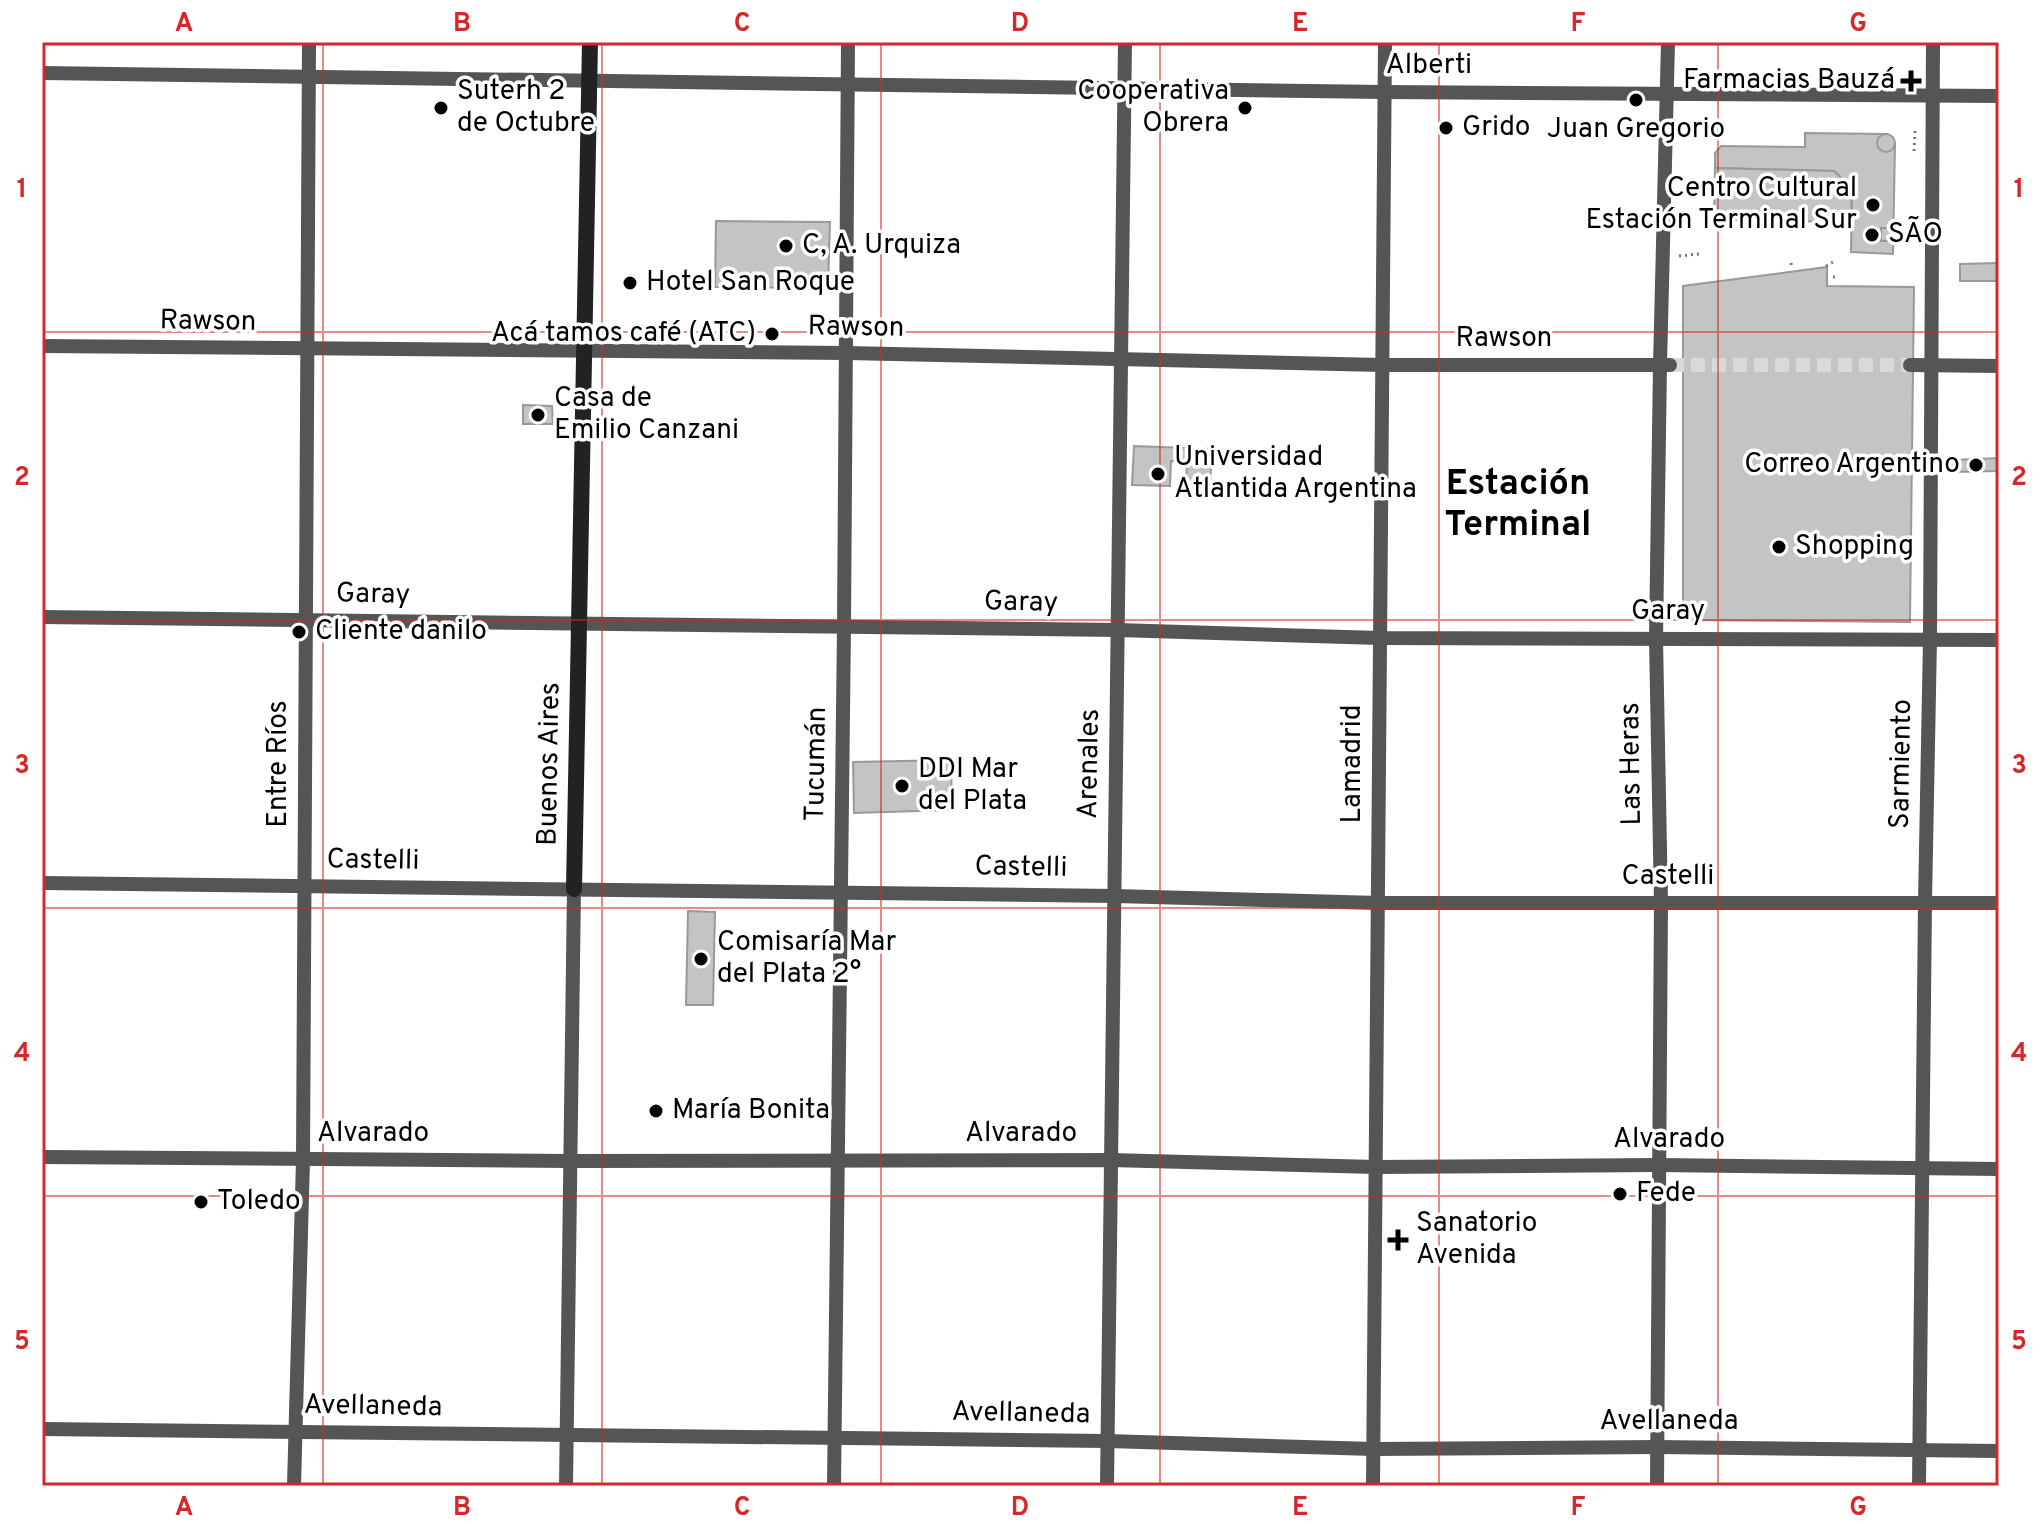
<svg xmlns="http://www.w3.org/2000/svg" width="2041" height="1528" font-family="Overpass,sans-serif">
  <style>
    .building { fill: #c4c4c4; stroke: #999; stroke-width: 2 }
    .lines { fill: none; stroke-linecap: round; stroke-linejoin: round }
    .street-tunnel { stroke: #d9d9d9; stroke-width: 14; stroke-dasharray: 14 7; stroke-linecap: butt }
    .path { stroke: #777; stroke-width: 3; stroke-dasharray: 2 4; stroke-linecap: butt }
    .street { stroke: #555; stroke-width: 14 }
    .secondary { stroke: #222; stroke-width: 16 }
    .grid { fill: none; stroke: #d62828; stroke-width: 2; stroke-opacity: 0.55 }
    .poi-dot { fill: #000; stroke: #fff; stroke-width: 3 }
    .labels { text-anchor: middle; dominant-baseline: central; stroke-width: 7; stroke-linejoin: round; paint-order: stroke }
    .street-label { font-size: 28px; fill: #000; stroke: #fff }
    .poi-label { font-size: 28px; fill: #000; stroke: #fff; text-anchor: start }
    .district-label { font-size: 36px; font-weight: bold; fill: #000; stroke: #fff }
    .neatline { fill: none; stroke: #d62828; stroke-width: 3 }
    .grid-label { font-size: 26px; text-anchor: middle; font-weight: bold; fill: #d62828 }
  </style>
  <rect width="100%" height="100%" fill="#fff"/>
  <g class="building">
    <polygon points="1805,133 1887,134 1893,138 1895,144 1893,254 1851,252 1852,188 1834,171 1715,168 1715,153 1721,146 1805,147"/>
    <circle cx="1886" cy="143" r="9"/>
    <polygon points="1715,168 1834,171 1852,188 1851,222 1714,220"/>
    <polygon points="716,221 830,222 828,288 715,287"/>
    <rect x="1881" y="228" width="13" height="13"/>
    <polygon points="1999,263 1999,281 1960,281 1960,264"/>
    <polygon points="1827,267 1827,286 1914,287 1910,622 1683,620 1683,286"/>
    <polygon points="523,405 552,406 553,424 523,424"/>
    <polygon points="1134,446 1212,449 1210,486 1186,485 1187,462 1171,461 1170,486 1132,485"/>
    <polygon points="1999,458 1999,471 1953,472 1952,460"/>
    <polygon points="951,760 952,810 854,813 853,762"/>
    <polygon points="688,911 715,912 713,1005 686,1005"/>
  </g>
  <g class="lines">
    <polyline class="street-tunnel" points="1670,365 1910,365"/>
    <g class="path">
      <polyline points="1914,151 1915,131"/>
      <polyline points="1679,256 1699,254"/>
      <polyline points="1791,263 1792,269"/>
      <polyline points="1826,266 1833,262"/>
      <polyline points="1833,277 1839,276"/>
    </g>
    <g class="street">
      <polyline points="42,73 1384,92 1999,96"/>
      <polyline points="42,346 847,353 1382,365 1670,365"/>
      <polyline points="1910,365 1999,366"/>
      <polyline points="42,617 1118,630 1380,638 1999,640"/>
      <polyline points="42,883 1115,896 1378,903 1999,903"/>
      <polyline points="42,1157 570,1161 1110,1160 1376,1167 1659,1165 1999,1169"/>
      <polyline points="42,1429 1107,1441 1374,1449 1658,1447 1999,1451"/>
      <polyline points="294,1486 303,1160 309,42"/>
      <polyline points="566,1486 574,889"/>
      <polyline points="834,1486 844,626 848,42"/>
      <polyline points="1107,1486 1125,42"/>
      <polyline points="1373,1486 1385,42"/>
      <polyline points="1657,1486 1661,903 1656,638 1660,365 1668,42"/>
      <polyline points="1919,1486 1925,902 1930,639 1933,42"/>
    </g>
    <polyline class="secondary" points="574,889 590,42"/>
  </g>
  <path class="grid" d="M323 42V1486M602 42V1486M881 42V1486M1160 42V1486M1439 42V1486M1718 42V1486M42 332H1999M42 620H1999M42 908H1999M42 1196H1999"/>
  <g class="poi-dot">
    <path d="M1907 69h8v8h8v8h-8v8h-8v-8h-8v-8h8z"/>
    <circle cx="1636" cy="100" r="8"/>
    <circle cx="441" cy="108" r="8"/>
    <circle cx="1245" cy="108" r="8"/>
    <circle cx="1446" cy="128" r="8"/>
    <circle cx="1873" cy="205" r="8"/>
    <circle cx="1872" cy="235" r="8"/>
    <circle cx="786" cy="246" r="8"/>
    <circle cx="630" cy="283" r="8"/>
    <circle cx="772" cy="334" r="8"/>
    <circle cx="538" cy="415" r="8"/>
    <circle cx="1976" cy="465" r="8"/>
    <circle cx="1158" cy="474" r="8"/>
    <circle cx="1779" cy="547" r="8"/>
    <circle cx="299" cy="632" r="8"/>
    <circle cx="902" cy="786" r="8"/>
    <circle cx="701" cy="959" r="8"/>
    <circle cx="656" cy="1111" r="8"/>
    <circle cx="1620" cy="1194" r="8"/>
    <circle cx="201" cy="1202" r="8"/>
    <path d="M1394 1228h8v8h8v8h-8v8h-8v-8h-8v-8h8z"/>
  </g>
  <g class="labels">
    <g class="street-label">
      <text x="1429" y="66">Alberti</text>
      <text transform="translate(208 322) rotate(1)">Rawson</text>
      <text transform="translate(856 328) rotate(1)">Rawson</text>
      <text x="1504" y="339">Rawson</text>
      <text transform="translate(373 595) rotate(1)">Garay</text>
      <text transform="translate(1021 603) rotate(1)">Garay</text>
      <text x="1668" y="612">Garay</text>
      <text transform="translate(279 764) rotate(-90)">Entre Ríos</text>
      <text transform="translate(550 764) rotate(-89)">Buenos Aires</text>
      <text transform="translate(817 764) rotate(-89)">Tucumán</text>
      <text transform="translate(1090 764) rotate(-89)">Arenales</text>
      <text transform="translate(1353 764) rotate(-90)">Lamadrid</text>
      <text transform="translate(1632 764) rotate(-91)">Las Heras</text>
      <text transform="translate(1902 764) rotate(-89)">Sarmiento</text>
      <text transform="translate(373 861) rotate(1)">Castelli</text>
      <text transform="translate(1021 868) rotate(1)">Castelli</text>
      <text x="1668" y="877">Castelli</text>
      <text x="373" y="1134">Alvarado</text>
      <text x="1021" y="1134">Alvarado</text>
      <text x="1669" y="1140">Alvarado</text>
      <text transform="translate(373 1407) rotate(1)">Avellaneda</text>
      <text transform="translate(1021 1414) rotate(1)">Avellaneda</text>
      <text x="1669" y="1422">Avellaneda</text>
    </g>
    <g class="poi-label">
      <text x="1895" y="81" text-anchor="end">Farmacias Bauzá</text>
      <text x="457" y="92">Suterh 2<tspan x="457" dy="32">de Octubre</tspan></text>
      <text x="1229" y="92" text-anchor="end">Cooperativa<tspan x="1229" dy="32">Obrera</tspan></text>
      <text x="1462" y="128">Grido</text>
      <text x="1636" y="130" text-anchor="middle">Juan Gregorio</text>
      <text x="1857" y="189" text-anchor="end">Centro Cultural<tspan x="1857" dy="32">Estación Terminal Sur</tspan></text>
      <text x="1888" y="235">SÃO</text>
      <text x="802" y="246">C, A. Urquiza</text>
      <text x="646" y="283">Hotel San Roque</text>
      <text x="756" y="334" text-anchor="end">Acá tamos café (ATC)</text>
      <text x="554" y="399">Casa de<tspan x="554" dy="32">Emilio Canzani</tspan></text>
      <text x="1174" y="458">Universidad<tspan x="1174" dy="32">Atlantida Argentina</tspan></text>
      <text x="1960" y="465" text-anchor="end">Correo Argentino</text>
      <text x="1795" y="547">Shopping</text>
      <text x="315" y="632">Cliente danilo</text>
      <text x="918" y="770">DDI Mar<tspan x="918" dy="32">del Plata</tspan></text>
      <text x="717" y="943">Comisaría Mar<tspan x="717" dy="32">del Plata 2°</tspan></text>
      <text x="672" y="1111">María Bonita</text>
      <text x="1636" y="1194">Fede</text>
      <text x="217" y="1202">Toledo</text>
      <text x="1416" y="1224">Sanatorio<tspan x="1416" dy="32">Avenida</tspan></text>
    </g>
    <g class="district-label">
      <text x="1518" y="485">Estación<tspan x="1518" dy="41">Terminal</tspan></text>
    </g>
  </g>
  <rect width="2041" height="1528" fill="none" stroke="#ffffff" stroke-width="88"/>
  <rect x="44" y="44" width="1953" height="1440" class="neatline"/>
  <g class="grid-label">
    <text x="184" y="31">A</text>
    <text x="462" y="31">B</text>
    <text x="742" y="31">C</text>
    <text x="1020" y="31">D</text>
    <text x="1300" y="31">E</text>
    <text x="1578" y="31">F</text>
    <text x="1858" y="31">G</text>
    <text x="22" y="197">1</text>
    <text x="2019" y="197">1</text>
    <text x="22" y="485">2</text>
    <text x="2019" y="485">2</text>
    <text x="22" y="773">3</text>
    <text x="2019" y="773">3</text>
    <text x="22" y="1061">4</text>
    <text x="2019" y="1061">4</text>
    <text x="22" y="1349">5</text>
    <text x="2019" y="1349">5</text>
    <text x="184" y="1515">A</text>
    <text x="462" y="1515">B</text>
    <text x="742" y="1515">C</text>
    <text x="1020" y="1515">D</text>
    <text x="1300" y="1515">E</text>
    <text x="1578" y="1515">F</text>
    <text x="1858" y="1515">G</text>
  </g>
</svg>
